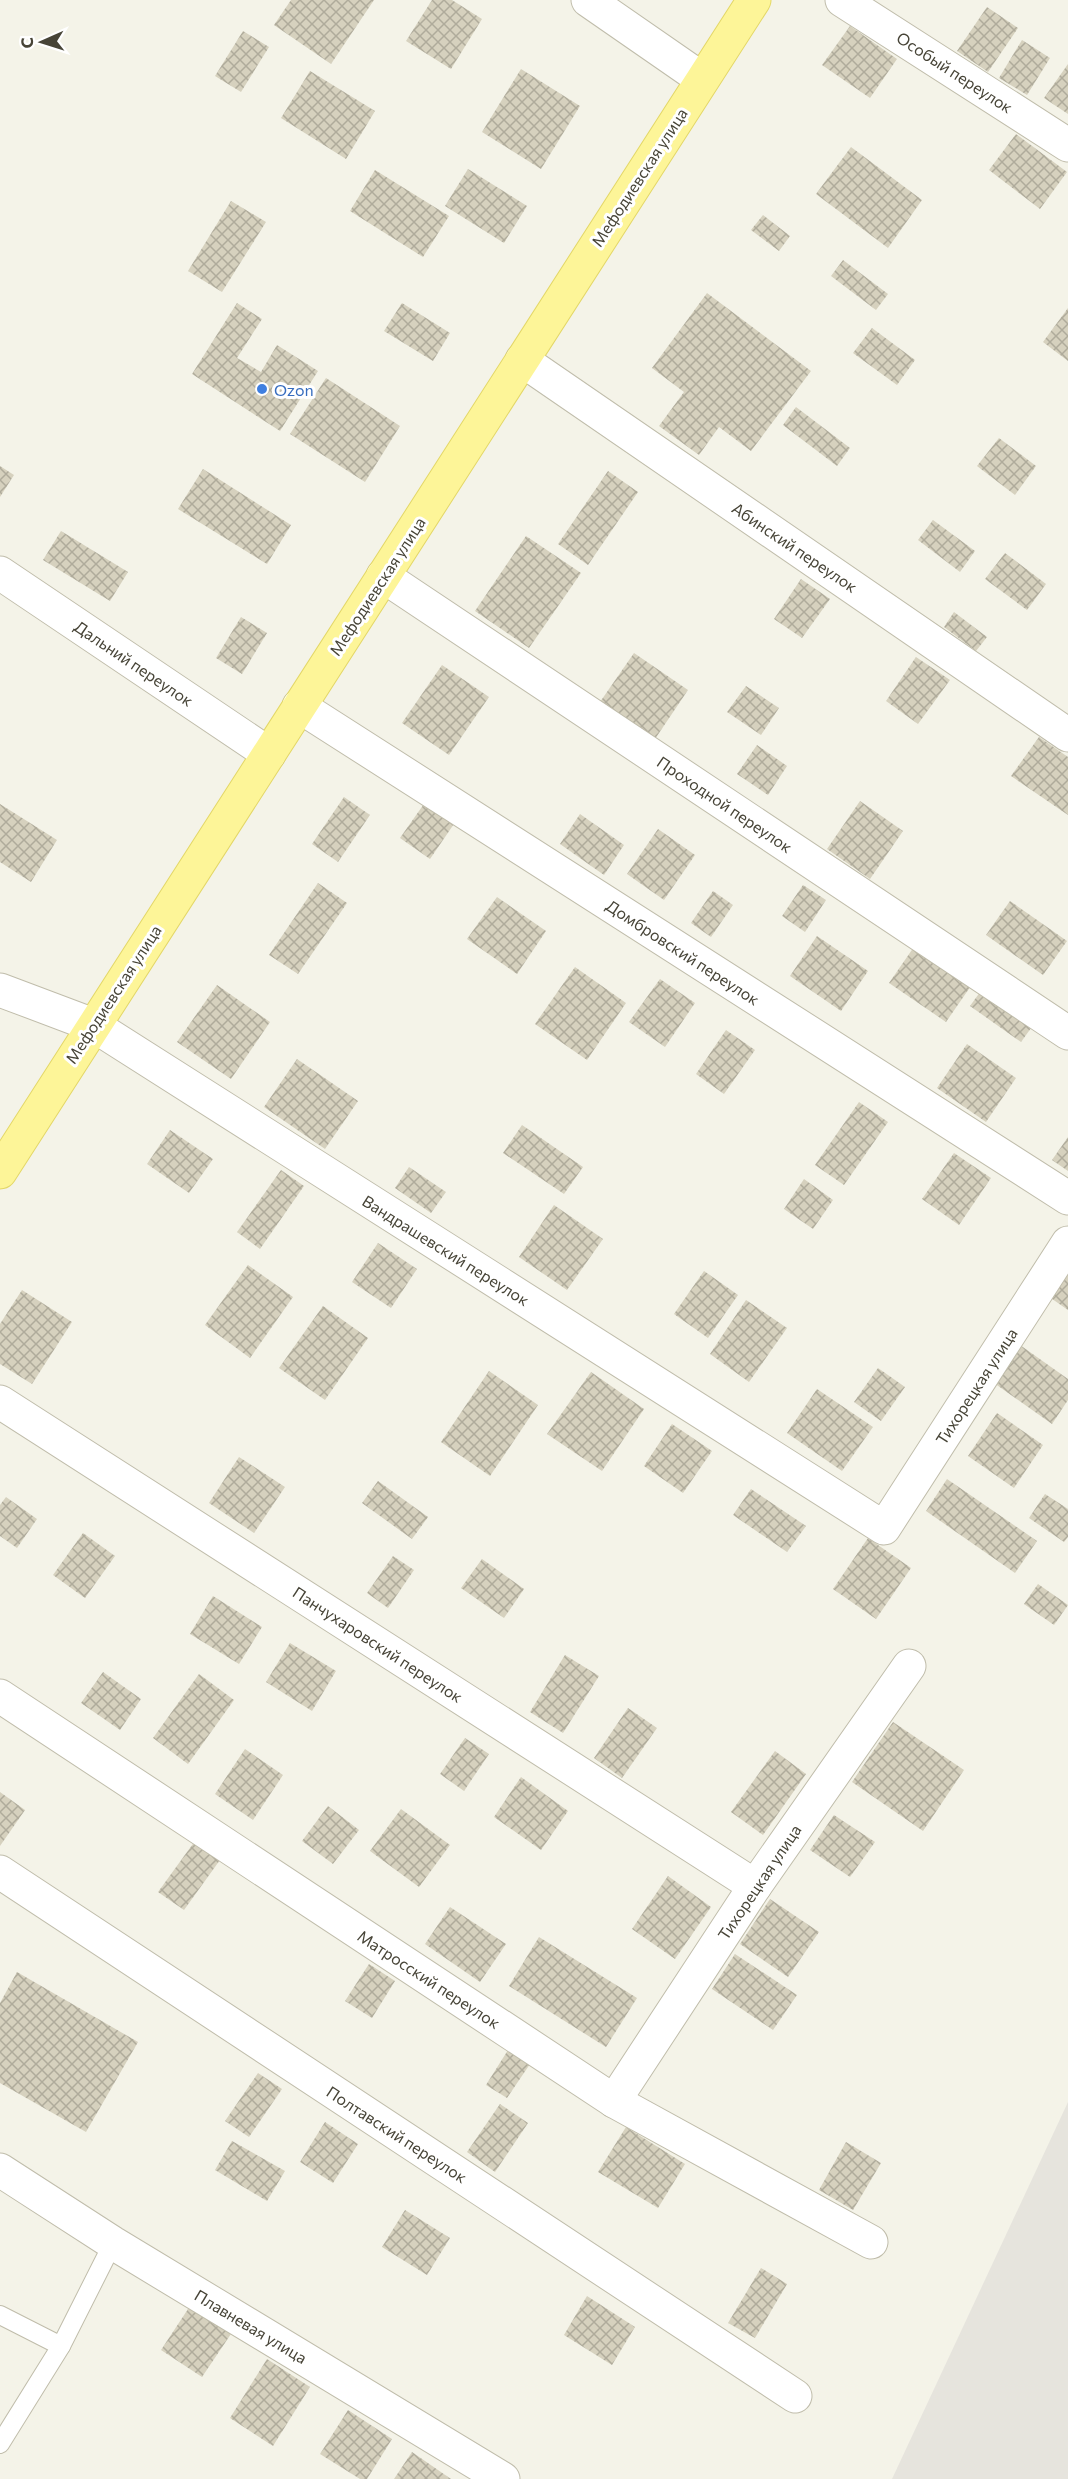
<svg xmlns="http://www.w3.org/2000/svg" width="1068" height="2479" font-family="Commissioner,sans-serif">
  <style>
    .industrial { fill: #e6e4dd }
    .building { fill: url(#building-cross-hatch) }
    .lines { fill: none; stroke-linecap: round; stroke-linejoin: round }
    .service-casing { stroke: #c0bdab; stroke-width: 20 }
    .minor-casing { stroke: #c0bdab; stroke-width: 35 }
    .primary-casing { stroke: #e3d767; stroke-width: 35 }
    .service { stroke: #fff; stroke-width: 18 }
    .minor { stroke: #fff; stroke-width: 33 }
    .primary { stroke: #fdf598; stroke-width: 33 }
    .shop-dot { fill: #3f7fe0; stroke: #fff; stroke-width: 2 }
    .labels { text-anchor: middle; dominant-baseline: central; stroke-width: 6; stroke-linejoin: round; paint-order: stroke }
    .street-label { font-size: 16px; fill: #474437; stroke: #fff }
    .shop-label { font-size: 16px; fill: #366cbe; stroke: #fff; text-anchor: start }
  </style>
  <defs>
    <pattern id="building-cross-hatch" width="8" height="8" patternUnits="userSpaceOnUse" patternTransform="scale(1.5)"><rect width="8" height="8" fill="#d6d1be"/><path d="M0 0l8 8M0 8l8-8" fill="none" stroke="#afab9b"/></pattern>
  </defs>
  <rect width="100%" height="100%" fill="#f4f3e8"/>
  <polygon class="industrial" points="1068,2102 1068,2479 892,2479"/>
  <g class="building">
    <polygon points="291,0 374,0 331,64 274,25"/>
    <polygon points="432,0 452,0 482,19 451,69 406,41"/>
    <polygon points="987,7 1018,28 988,72 957,51"/>
    <polygon points="850,26 897,59 870,98 822,65"/>
    <polygon points="243,31 269,47 241,92 215,76"/>
    <polygon points="1022,40 1050,58 1027,95 999,78"/>
    <polygon points="1068,64 1068,114 1044,98"/>
    <polygon points="521,69 580,106 541,169 482,132"/>
    <polygon points="310,71 375,111 346,159 281,118"/>
    <polygon points="1016,134 1067,172 1040,209 989,170"/>
    <polygon points="851,147 922,200 888,248 816,194"/>
    <polygon points="468,169 527,206 504,243 445,206"/>
    <polygon points="375,170 449,216 423,257 350,211"/>
    <polygon points="231,201 266,222 222,292 188,271"/>
    <polygon points="763,215 790,236 779,251 751,230"/>
    <polygon points="843,260 888,294 876,310 831,276"/>
    <polygon points="707,293 811,371 751,451 719,427 699,455 659,426 684,392 652,368"/>
    <polygon points="237,303 262,319 237,358 261,372 277,345 318,371 280,431 192,374"/>
    <polygon points="402,303 450,333 433,361 384,331"/>
    <polygon points="1068,308 1068,361 1043,342"/>
    <polygon points="872,328 915,360 897,385 853,353"/>
    <polygon points="326,378 400,426 365,482 290,434"/>
    <polygon points="796,407 850,448 837,466 783,425"/>
    <polygon points="999,438 1036,466 1015,495 977,466"/>
    <polygon points="0,466 14,475 0,497"/>
    <polygon points="203,469 291,525 267,564 178,509"/>
    <polygon points="608,471 638,492 588,565 558,544"/>
    <polygon points="933,520 975,551 960,572 918,540"/>
    <polygon points="61,531 128,572 110,601 43,560"/>
    <polygon points="526,536 581,573 529,648 475,611"/>
    <polygon points="1005,553 1046,584 1027,610 985,579"/>
    <polygon points="801,579 830,599 802,638 774,619"/>
    <polygon points="954,612 987,637 976,651 944,627"/>
    <polygon points="241,617 267,633 242,674 216,658"/>
    <polygon points="634,653 688,690 655,739 600,702"/>
    <polygon points="916,657 950,680 918,724 886,701"/>
    <polygon points="442,665 489,697 449,755 402,723"/>
    <polygon points="746,686 779,708 761,735 727,712"/>
    <polygon points="1039,737 1068,757 1068,815 1011,776"/>
    <polygon points="757,745 787,766 768,795 737,774"/>
    <polygon points="344,797 370,815 338,862 312,844"/>
    <polygon points="426,801 456,821 430,859 400,838"/>
    <polygon points="860,801 903,831 870,879 827,849"/>
    <polygon points="0,804 57,840 31,882 0,862"/>
    <polygon points="580,814 624,845 604,875 560,844"/>
    <polygon points="658,829 695,855 664,900 627,874"/>
    <polygon points="318,883 347,903 298,974 269,955"/>
    <polygon points="803,885 826,900 805,932 782,916"/>
    <polygon points="713,891 733,905 711,937 691,923"/>
    <polygon points="497,897 546,931 517,974 467,939"/>
    <polygon points="1010,901 1067,941 1043,975 986,935"/>
    <polygon points="817,936 868,971 841,1011 790,976"/>
    <polygon points="916,944 973,983 946,1022 889,983"/>
    <polygon points="575,967 626,1003 587,1060 535,1024"/>
    <polygon points="660,979 695,1003 665,1047 629,1022"/>
    <polygon points="217,985 270,1022 231,1079 177,1042"/>
    <polygon points="983,988 1034,1024 1021,1042 970,1006"/>
    <polygon points="726,1030 755,1050 724,1094 696,1074"/>
    <polygon points="967,1044 1016,1078 986,1122 937,1088"/>
    <polygon points="297,1059 358,1101 325,1149 264,1107"/>
    <polygon points="859,1102 888,1122 844,1185 815,1165"/>
    <polygon points="522,1125 583,1167 564,1194 503,1153"/>
    <polygon points="170,1130 213,1159 189,1193 147,1164"/>
    <polygon points="1068,1137 1068,1171 1052,1160"/>
    <polygon points="954,1153 991,1178 959,1225 922,1199"/>
    <polygon points="409,1167 446,1192 431,1213 395,1188"/>
    <polygon points="281,1170 304,1186 260,1249 237,1232"/>
    <polygon points="804,1179 833,1200 813,1229 784,1209"/>
    <polygon points="554,1205 603,1239 567,1290 519,1257"/>
    <polygon points="378,1243 417,1269 391,1308 352,1282"/>
    <polygon points="1068,1260 1068,1310 1045,1294"/>
    <polygon points="248,1265 293,1297 250,1358 205,1325"/>
    <polygon points="704,1271 738,1295 708,1338 674,1314"/>
    <polygon points="22,1290 72,1322 32,1384 0,1364 0,1324"/>
    <polygon points="746,1300 787,1328 749,1382 710,1354"/>
    <polygon points="323,1306 368,1338 325,1400 279,1368"/>
    <polygon points="1020,1345 1068,1379 1068,1400 1052,1424 994,1383"/>
    <polygon points="878,1368 905,1387 881,1421 854,1402"/>
    <polygon points="489,1371 538,1405 490,1476 441,1442"/>
    <polygon points="591,1372 644,1409 602,1471 547,1434"/>
    <polygon points="817,1389 873,1427 842,1471 787,1433"/>
    <polygon points="997,1413 1043,1445 1014,1488 968,1456"/>
    <polygon points="672,1424 712,1451 683,1493 644,1466"/>
    <polygon points="239,1457 285,1487 254,1533 209,1503"/>
    <polygon points="947,1479 1037,1541 1015,1573 926,1511"/>
    <polygon points="378,1481 428,1517 412,1539 362,1503"/>
    <polygon points="751,1489 806,1526 787,1552 733,1515"/>
    <polygon points="1045,1494 1068,1509 1068,1537 1064,1542 1029,1518"/>
    <polygon points="6,1497 37,1519 17,1548 0,1536 0,1505"/>
    <polygon points="83,1533 115,1556 85,1598 53,1575"/>
    <polygon points="868,1538 911,1568 876,1619 833,1589"/>
    <polygon points="393,1556 414,1570 388,1608 367,1593"/>
    <polygon points="482,1559 524,1589 504,1618 461,1588"/>
    <polygon points="1038,1584 1068,1605 1054,1625 1024,1604"/>
    <polygon points="213,1596 262,1627 239,1664 190,1634"/>
    <polygon points="290,1643 336,1671 312,1711 266,1682"/>
    <polygon points="565,1655 599,1676 563,1733 530,1712"/>
    <polygon points="103,1672 141,1699 120,1730 81,1703"/>
    <polygon points="199,1674 234,1700 188,1764 153,1738"/>
    <polygon points="628,1708 657,1728 622,1778 594,1758"/>
    <polygon points="893,1722 964,1770 923,1831 852,1782"/>
    <polygon points="465,1738 489,1754 464,1791 440,1774"/>
    <polygon points="245,1749 283,1775 253,1820 215,1794"/>
    <polygon points="775,1751 806,1774 763,1835 731,1812"/>
    <polygon points="521,1777 568,1811 541,1850 494,1817"/>
    <polygon points="0,1792 25,1810 0,1846"/>
    <polygon points="328,1806 359,1830 333,1864 302,1841"/>
    <polygon points="401,1809 450,1845 419,1887 370,1851"/>
    <polygon points="834,1815 875,1842 850,1877 810,1850"/>
    <polygon points="195,1841 220,1860 184,1910 158,1892"/>
    <polygon points="668,1876 711,1907 675,1959 632,1929"/>
    <polygon points="770,1899 819,1932 788,1977 740,1944"/>
    <polygon points="450,1907 506,1944 480,1982 425,1944"/>
    <polygon points="539,1937 637,1998 606,2047 509,1986"/>
    <polygon points="735,1954 797,1995 773,2030 712,1989"/>
    <polygon points="369,1964 395,1981 372,2018 345,2001"/>
    <polygon points="17,1972 138,2042 86,2132 0,2083 0,2003"/>
    <polygon points="508,2050 530,2064 507,2098 486,2085"/>
    <polygon points="258,2073 282,2089 249,2137 225,2121"/>
    <polygon points="500,2104 528,2123 495,2172 467,2152"/>
    <polygon points="325,2122 358,2144 333,2183 300,2162"/>
    <polygon points="626,2127 685,2164 658,2208 598,2172"/>
    <polygon points="232,2141 285,2171 267,2201 215,2170"/>
    <polygon points="846,2142 881,2163 853,2210 819,2190"/>
    <polygon points="405,2210 450,2238 427,2275 382,2247"/>
    <polygon points="761,2268 787,2284 755,2338 728,2323"/>
    <polygon points="587,2296 635,2327 612,2365 564,2335"/>
    <polygon points="192,2303 233,2331 202,2377 161,2350"/>
    <polygon points="267,2359 310,2387 273,2446 230,2418"/>
    <polygon points="348,2410 392,2439 367,2479 360,2479 320,2454"/>
    <polygon points="412,2452 451,2479 394,2479"/>
  </g>
  <g class="lines">
    <g class="service-casing">
      <g id="service">
        <polyline points="0,2315 61,2346"/>
        <polyline points="0,2444 61,2346 113,2243"/>
      </g>
    </g>
    <g class="minor-casing">
      <g id="minor">
        <polyline points="588,0 702,79"/>
        <polyline points="842,0 1068,145"/>
        <polyline points="522,360 1068,735"/>
        <polyline points="0,573 269,754"/>
        <polyline points="383,576 1068,1033"/>
        <polyline points="299,706 1068,1198"/>
        <polyline points="0,990 93,1025 884,1528 1068,1243"/>
        <polyline points="0,1402 755,1886"/>
        <polyline points="0,1696 614,2101 871,2242"/>
        <polyline points="0,1872 795,2396"/>
        <polyline points="614,2101 755,1886 909,1666"/>
        <polyline points="0,2170 113,2243 503,2479"/>
      </g>
    </g>
    <g class="primary-casing">
      <polyline id="primary" points="0,1172 754,0"/>
    </g>
    <use href="#service" class="service"/>
    <use href="#minor" class="minor"/>
    <use href="#primary" class="primary"/>
  </g>
  <circle class="shop-dot" cx="262" cy="389" r="6"/>
  <g class="labels">
    <g class="street-label">
      <text transform="translate(955 72) rotate(33)">Особый переулок</text>
      <text transform="translate(639 177) rotate(-57)">Мефодиевская улица</text>
      <text transform="translate(795 547) rotate(34)">Абинский переулок</text>
      <text transform="translate(377 586) rotate(-57)">Мефодиевская улица</text>
      <text transform="translate(134 663) rotate(34)">Дальний переулок</text>
      <text transform="translate(725 804) rotate(34)">Проходной переулок</text>
      <text transform="translate(683 952) rotate(33)">Домбровский переулок</text>
      <text transform="translate(113 994) rotate(-57)">Мефодиевская улица</text>
      <text transform="translate(446 1250) rotate(32)">Вандрашевский переулок</text>
      <text transform="translate(976 1386) rotate(-57)">Тихорецкая улица</text>
      <text transform="translate(378 1644) rotate(33)">Панчухаровский переулок</text>
      <text transform="translate(759 1882) rotate(-56)">Тихорецкая улица</text>
      <text transform="translate(429 1979) rotate(33)">Матросский переулок</text>
      <text transform="translate(397 2134) rotate(33)">Полтавский переулок</text>
      <text transform="translate(251 2326) rotate(31)">Плавневая улица</text>
    </g>
    <g class="shop-label">
      <text x="274" y="389">Ozon</text>
    </g>
  </g>
  <g transform="translate(42 42) rotate(267)" stroke="#ffffff" stroke-width="4.5" paint-order="stroke">
  <path d="M0-4.5L10 22L0 15L-10 22Z" fill="#474437"/>
  <text y="-9" font-size="16" font-weight="bold" text-anchor="middle" fill="#474437">С</text>
  </g>
</svg>
